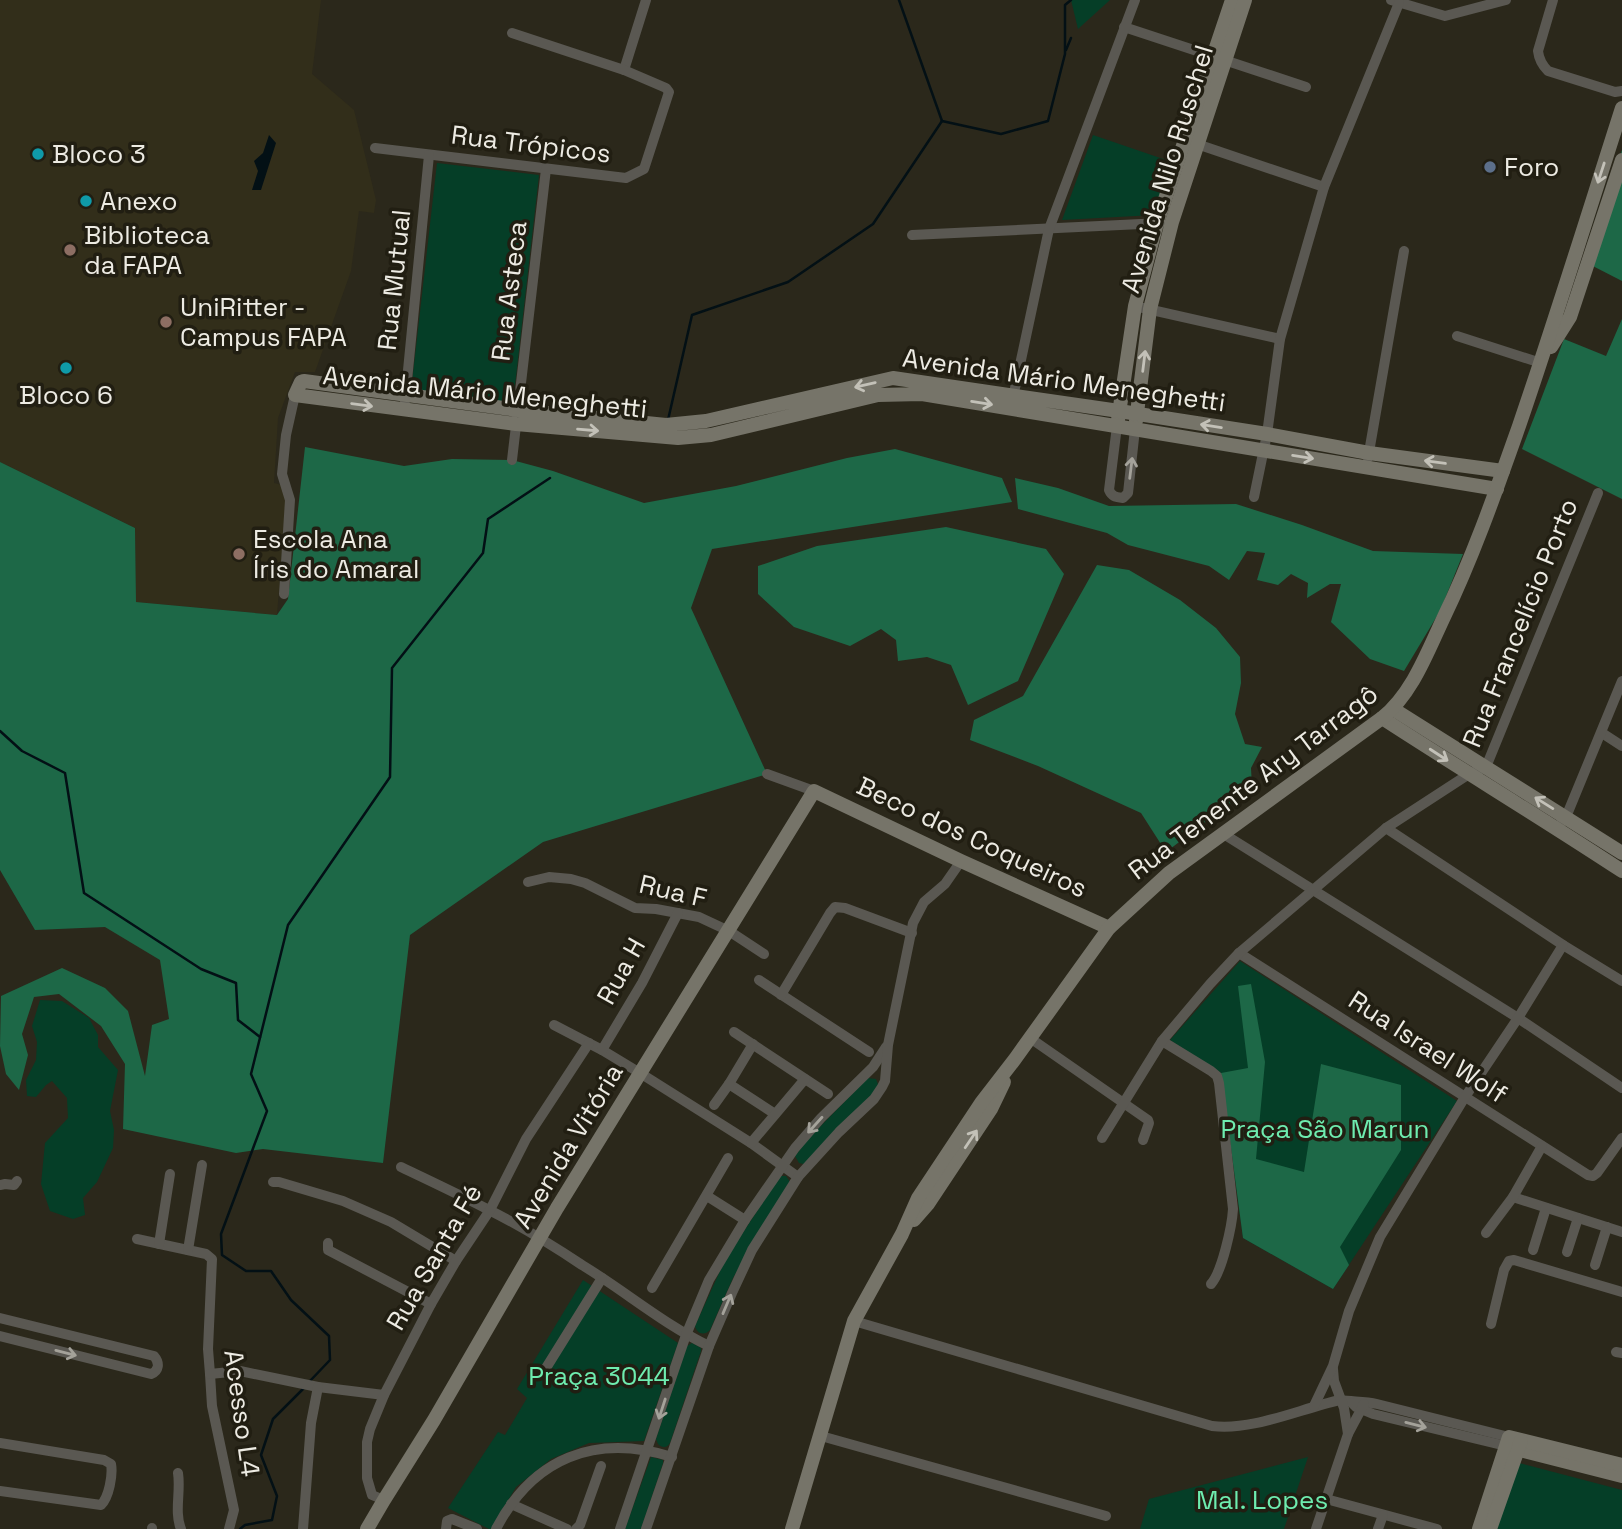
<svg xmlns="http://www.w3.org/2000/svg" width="1622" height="1529" font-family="'Space Grotesk',sans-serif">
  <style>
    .built { fill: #322e1a }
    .green { fill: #053e27 }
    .forest { fill: #1d6847 }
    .water { fill: #031015 }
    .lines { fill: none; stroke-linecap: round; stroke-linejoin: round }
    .stream { stroke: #031015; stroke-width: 2.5 }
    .street { stroke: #5a5852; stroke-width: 10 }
    .secondary { stroke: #767469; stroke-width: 14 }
    .oneway { stroke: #c3c1b8 }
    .oneway2 { stroke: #a4a29a }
    .culture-dot { fill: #0f9aa8; stroke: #211e12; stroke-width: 2.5 }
    .service-dot { fill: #5c6f8a; stroke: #211e12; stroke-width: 2.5 }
    .education-dot { fill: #8d6e63; stroke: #211e12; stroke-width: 2.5 }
    .labels { text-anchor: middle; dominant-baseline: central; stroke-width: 7; stroke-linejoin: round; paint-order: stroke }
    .street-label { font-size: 26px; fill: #edebe3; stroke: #211e12 }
    .poi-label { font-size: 26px; fill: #edebe3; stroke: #211e12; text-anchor: start }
    .park-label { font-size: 26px; fill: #6eecaf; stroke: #211e12 }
  </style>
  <rect width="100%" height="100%" fill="#2b281b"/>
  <polygon class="built" points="0,0 321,0 312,74 354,110 376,200 374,213 359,211 351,271 315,372 295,372 278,418 274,483 282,485 286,499 277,615 136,602 135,528 0,462"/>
  <g class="green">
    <polygon points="1071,0 1110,0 1078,29"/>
    <polygon points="1093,135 1172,162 1154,215 1062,220"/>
    <polygon points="437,163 539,175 513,403 411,391"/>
    <polygon points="1240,961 1457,1101 1333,1289 1243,1238 1221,1073 1170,1040"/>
    <polygon points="40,1000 62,1001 89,1018 98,1035 98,1047 118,1070 110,1111 114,1130 113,1148 97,1182 83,1198 85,1215 73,1219 50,1211 41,1184 45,1143 68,1118 67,1098 52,1081 46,1085 36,1097 27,1096 26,1080 36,1060 37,1042 32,1026"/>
    <polygon points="868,1078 876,1079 879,1087 804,1164 799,1163 795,1156 809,1138"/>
    <path d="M780 1176H786L790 1182 733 1278 710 1330C704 1336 697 1334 695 1326L725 1260Z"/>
    <polygon points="583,1280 678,1343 644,1441 589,1443 551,1459 516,1487 491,1529 489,1529 448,1508 498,1432 505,1435 527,1398 517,1389"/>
    <path d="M692 1343 701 1348V1351L670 1443C667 1448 662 1448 658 1444L656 1439 687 1346Z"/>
    <polygon points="651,1457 663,1460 663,1463 641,1529 625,1529"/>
    <polygon points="1308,1457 1284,1529 1140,1529 1149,1499"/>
    <polygon points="1519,1463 1622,1490 1622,1529 1497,1529"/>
  </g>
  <g class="forest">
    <polygon points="1622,150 1622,281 1585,262"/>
    <polygon points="1622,319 1622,499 1522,449 1564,339 1606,356"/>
    <polygon points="305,447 404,466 452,459 512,460 553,471 644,503 736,486 847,458 895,449 1002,478 1012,502 712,549 691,608 767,774 543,842 410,935 383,1163 263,1149 236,1153 123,1129 125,1064 101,1026 59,994 34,997 22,1034 28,1055 19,1090 6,1074 0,1046 1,996 62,968 105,988 128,1011 145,1076 152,1025 169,1019 160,960 105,927 35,930 0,870 0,462 135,528 136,602 277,615 288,599"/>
    <polygon points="1015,478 1058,488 1109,506 1236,504 1302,525 1373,551 1463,554 1440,611 1404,671 1370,659 1331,622 1341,584 1330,584 1307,598 1308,583 1291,574 1278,585 1257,580 1265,553 1247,551 1229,580 1209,566 1128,545 1107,533 1018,509"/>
    <polygon points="946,527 1046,549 1064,574 1018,681 968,705 951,665 927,657 898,661 896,640 881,629 850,646 794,627 758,594 758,566 817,546"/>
    <polygon points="1097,565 1129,570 1180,600 1216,628 1240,657 1241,683 1235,714 1245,744 1262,747 1251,768 1252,787 1166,852 1141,813 1038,766 970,740 974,720 1023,696"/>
    <polygon points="1251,984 1265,1062 1256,1159 1304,1172 1321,1064 1401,1085 1401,1150 1340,1247 1349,1265 1333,1289 1243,1238 1221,1073 1248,1068 1238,986"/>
  </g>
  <polygon class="water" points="269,135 276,143 261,190 252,190 258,171 254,161 263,153"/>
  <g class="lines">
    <g class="stream">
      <polyline points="899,0 942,121"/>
      <polyline points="1066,50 1071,38"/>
      <polyline points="942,121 1001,134 1048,121 1065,54 1065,5 1071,0"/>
      <polyline points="668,420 692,315 788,282 873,224 942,121"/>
      <polyline points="0,731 22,751 65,773 84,893 201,969 236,983 238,1020 260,1037"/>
      <polyline points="309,1382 330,1360 329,1336 291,1300 271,1271 246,1271 222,1255 221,1234 267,1111 251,1074 288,925 390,777 392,668 483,553 488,519 550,478"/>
      <polyline points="240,1529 245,1525 272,1520 277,1496 261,1455 273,1419 305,1387"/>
    </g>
    <g class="street">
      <polyline points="1391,0 1445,16 1506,0"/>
      <path d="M1553 0 1538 51C1539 60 1542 65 1548 71L1615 92 1622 91"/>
      <polyline points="1124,27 1306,87"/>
      <polyline points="624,70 646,0"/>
      <polyline points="1191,142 1324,187"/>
      <polyline points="375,148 626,178 644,169 668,95 669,92 666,88 624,70 512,33"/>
      <polyline points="912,235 1162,223"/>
      <polyline points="1143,308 1280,339"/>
      <polyline points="1457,336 1541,363"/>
      <polyline points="405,401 429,155"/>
      <polyline points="1012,402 1049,229 1135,0"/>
      <path d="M1117 426 1109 490C1112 497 1116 497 1123 498L1128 493 1135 429"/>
      <polyline points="1368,458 1404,251"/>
      <polyline points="512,460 546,169"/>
      <polyline points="1254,497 1267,434 1280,339 1324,187 1399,3"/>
      <polyline points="284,594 290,500 282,474 286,435 295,395"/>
      <polyline points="1602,733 1622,746"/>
      <polyline points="767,774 814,791"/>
      <polyline points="1561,823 1566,817 1622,681"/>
      <polyline points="1386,828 1563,945 1622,981"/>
      <polyline points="1222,833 1518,1018 1622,1088"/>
      <polyline points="528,882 549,877 571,879 585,883 635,908 656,909 699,917 729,931 764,954"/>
      <polyline points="1239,953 1588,1175 1593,1176 1597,1173 1622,1138"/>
      <polyline points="759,980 869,1052"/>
      <polyline points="781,995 830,913 835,907 845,908 912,933"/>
      <polyline points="554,1025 602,1050 640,1073 751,1143 798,1177"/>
      <polyline points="734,1032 828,1094"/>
      <polyline points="1030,1038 1148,1120 1149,1123 1143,1140"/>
      <path d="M1162 1041 1211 1071 1217 1076 1219 1083 1233 1209C1232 1226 1222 1272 1211 1284"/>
      <polyline points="602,1050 642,983 678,913"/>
      <polyline points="729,1084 775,1114"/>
      <polyline points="714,1105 729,1084 753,1044"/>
      <polyline points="1102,1138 1162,1041 1210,984 1239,953 1386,828 1469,774 1486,767 1598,493"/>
      <polyline points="751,1143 805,1079"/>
      <path d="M401 1167C430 1181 460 1195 489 1210 521 1226 552 1245 582 1265 625 1291 663 1324 709 1346"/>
      <polyline points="273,1182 279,1182 343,1201 391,1222 456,1261"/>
      <polyline points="0,1185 5,1184 14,1185 17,1181"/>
      <polyline points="707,1196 745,1220"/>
      <polyline points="1513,1197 1622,1232"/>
      <polyline points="1486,1233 1513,1197 1542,1146"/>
      <polyline points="137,1239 206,1254 212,1259 208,1349 210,1374 212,1406 234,1510 229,1529"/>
      <polyline points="328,1243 328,1250 431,1304"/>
      <polyline points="159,1244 170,1174"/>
      <polyline points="188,1250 202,1165"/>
      <polyline points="1533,1250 1546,1208"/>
      <polyline points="1567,1252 1578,1218"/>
      <polyline points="1595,1265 1607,1227"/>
      <polyline points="652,1288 728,1158"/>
      <path d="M0 1318 154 1356C160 1363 159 1371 151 1374L0 1336"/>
      <path d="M854 1321 1212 1426C1253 1431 1299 1409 1340 1400 1353 1402 1364 1401 1377 1404L1509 1437"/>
      <polyline points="1491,1324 1504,1270 1509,1261 1514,1260 1622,1292"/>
      <polyline points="1616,1352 1622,1353"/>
      <polyline points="546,1368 602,1278"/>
      <polyline points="1333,1369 1334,1381 1344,1408 1348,1434"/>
      <polyline points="210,1374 240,1371 318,1387 384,1395"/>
      <polyline points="1352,1403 1356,1407 1373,1414 1506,1446"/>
      <polyline points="1314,1406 1333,1366 1349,1311 1380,1237 1465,1097 1518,1018 1563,945"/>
      <polyline points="821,1436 1106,1516"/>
      <path d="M0 1443 104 1460 111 1464C113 1475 109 1497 101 1505L0 1491"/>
      <path d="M178 1473C181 1491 174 1512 181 1529"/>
      <polyline points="1326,1499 1437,1529"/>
      <polyline points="384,1500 372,1495 367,1478 367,1442 370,1429 384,1395 431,1304 456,1261 490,1210 526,1139 589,1043"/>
      <polyline points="511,1504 567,1529"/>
      <polyline points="152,1529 152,1528"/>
      <polyline points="303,1529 311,1423 318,1387"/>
      <polyline points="446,1529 447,1521 452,1519 477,1529"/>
      <path d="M496 1529C533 1458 595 1433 672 1457"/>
      <polyline points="576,1529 580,1525 601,1466"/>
      <polyline points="620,1529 686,1335 709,1280 745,1220 795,1148 821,1118 873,1067 886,1047"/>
      <polyline points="646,1529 709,1346 732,1293 752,1250 798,1177 839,1132 874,1099 882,1087 885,1081 888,1045 913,923 924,902 945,884 961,861"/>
      <polyline points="1316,1529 1348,1434 1364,1404"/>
      <polyline points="1378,1529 1383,1515"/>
    </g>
    <g class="secondary">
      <polyline points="1551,347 1570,317 1622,160"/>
      <polyline points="1118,420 1135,306 1157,223 1232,0"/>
      <polyline points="1136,421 1150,309 1172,222 1245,0"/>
      <polyline points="1497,489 922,394 878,395 711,435 678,438 516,424 295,395 301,382 304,381 518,410 666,425 706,421 893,378 1119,411 1267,434 1369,453 1503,471"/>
      <polyline points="1393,709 1622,853"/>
      <path d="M1382 718C1462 770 1543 819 1622 871"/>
      <polyline points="914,1220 928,1204 991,1109 1004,1082"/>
      <polyline points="1508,1447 1622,1476"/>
      <polyline points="367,1529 384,1500 434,1420 557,1208 814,791 961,861 1109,928"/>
      <path d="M792 1529 854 1321 902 1234 918 1198 981 1103 1015 1059 1109 928 1169 873 1382 718C1412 694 1427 653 1443 619 1473 557 1496 491 1519 426 1555 321 1588 214 1622 108"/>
      <polyline points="1479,1529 1509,1437 1622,1465"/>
      <polyline points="1490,1529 1521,1441"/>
    </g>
  </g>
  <defs><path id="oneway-shaft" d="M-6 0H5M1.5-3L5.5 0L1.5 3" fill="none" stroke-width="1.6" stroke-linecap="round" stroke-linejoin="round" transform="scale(1.75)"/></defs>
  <g class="oneway">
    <use href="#oneway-shaft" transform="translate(1601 173) rotate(108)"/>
    <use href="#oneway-shaft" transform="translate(1144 361) rotate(-83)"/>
    <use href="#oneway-shaft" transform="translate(865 385) rotate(167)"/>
    <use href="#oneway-shaft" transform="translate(982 403) rotate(9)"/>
    <use href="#oneway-shaft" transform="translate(362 405) rotate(8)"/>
    <use href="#oneway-shaft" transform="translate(1211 426) rotate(-171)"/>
    <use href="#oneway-shaft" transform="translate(588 430) rotate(5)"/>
    <use href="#oneway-shaft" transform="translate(1303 457) rotate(9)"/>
    <use href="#oneway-shaft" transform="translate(1435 462) rotate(-172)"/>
    <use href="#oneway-shaft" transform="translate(1439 755) rotate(33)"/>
    <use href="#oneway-shaft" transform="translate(1544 803) rotate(-148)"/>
    <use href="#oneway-shaft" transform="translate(971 1139) rotate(-56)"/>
  </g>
  <g class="oneway2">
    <use href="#oneway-shaft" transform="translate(1131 468) rotate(-83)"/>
    <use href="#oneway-shaft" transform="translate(815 1125) rotate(132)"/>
    <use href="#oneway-shaft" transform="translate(727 1304) rotate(-67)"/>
    <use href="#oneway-shaft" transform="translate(66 1353) rotate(14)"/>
    <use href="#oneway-shaft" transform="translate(662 1409) rotate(108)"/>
    <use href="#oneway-shaft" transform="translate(1416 1425) rotate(14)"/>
  </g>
  <g class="culture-dot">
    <circle cx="38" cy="154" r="7"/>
    <circle cx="86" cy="201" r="7"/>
    <circle cx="66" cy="368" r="7"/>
  </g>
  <circle class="service-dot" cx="1490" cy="167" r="7"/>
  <g class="education-dot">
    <circle cx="70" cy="250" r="7"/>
    <circle cx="166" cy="322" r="7"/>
    <circle cx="239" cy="554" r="7"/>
  </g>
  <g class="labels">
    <g class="street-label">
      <text transform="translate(531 144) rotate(7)">Rua Trópicos</text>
      <text transform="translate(1167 169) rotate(-73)">Avenida Nilo Ruschel</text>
      <text transform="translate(394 280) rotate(-84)">Rua Mutual</text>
      <text transform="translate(509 291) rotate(-83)">Rua Asteca</text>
      <text transform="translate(1064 380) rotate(8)">Avenida Mário Meneghetti</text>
      <text transform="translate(485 392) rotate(6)">Avenida Mário Meneghetti</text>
      <text transform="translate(1520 623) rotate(-68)">Rua Francelício Porto</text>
      <text transform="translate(1253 782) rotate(-37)">Rua Tenente Ary Tarragô</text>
      <text transform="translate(972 837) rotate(25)">Beco dos Coqueiros</text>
      <text transform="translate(673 891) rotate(13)">Rua F</text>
      <text transform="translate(621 971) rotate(-61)">Rua H</text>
      <text transform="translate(1428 1047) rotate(33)">Rua Israel Wolf</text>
      <text transform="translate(568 1146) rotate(-59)">Avenida Vitória</text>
      <text transform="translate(434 1257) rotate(-60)">Rua Santa Fé</text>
      <text transform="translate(242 1413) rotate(82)">Acesso L4</text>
    </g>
    <g class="poi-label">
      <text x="52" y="154">Bloco 3</text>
      <text x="1504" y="167">Foro</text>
      <text x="100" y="201">Anexo</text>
      <text x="84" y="235">Biblioteca<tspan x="84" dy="30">da FAPA</tspan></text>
      <text x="180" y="307">UniRitter -<tspan x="180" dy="30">Campus FAPA</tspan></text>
      <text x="66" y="395" text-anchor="middle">Bloco 6</text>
      <text x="253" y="539">Escola Ana<tspan x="253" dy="30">Íris do Amaral</tspan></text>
    </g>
    <g class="park-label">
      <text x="1325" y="1129">Praça São Marun</text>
      <text x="599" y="1376">Praça 3044</text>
      <text x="1262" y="1500">Mal. Lopes</text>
    </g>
  </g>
</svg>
